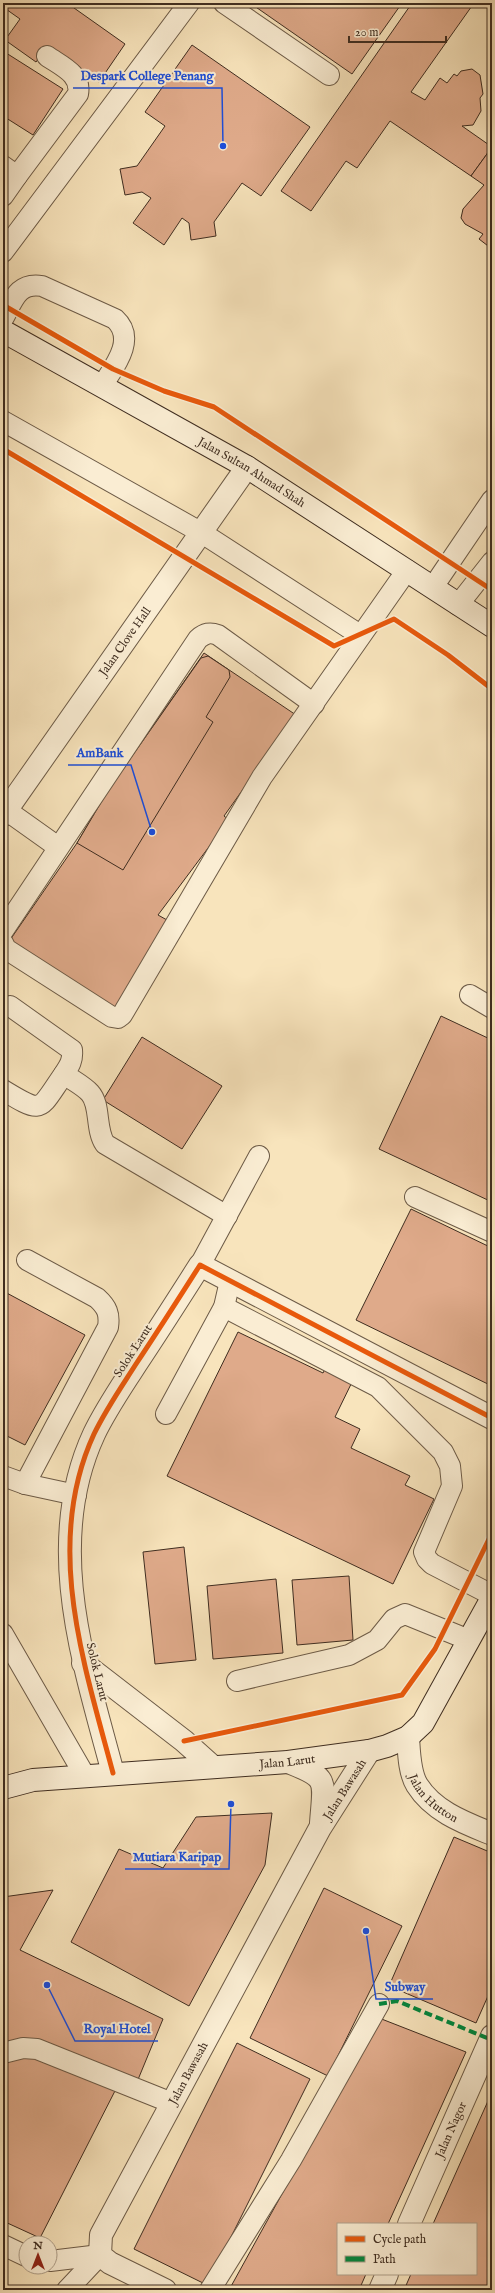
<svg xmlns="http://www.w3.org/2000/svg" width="495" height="2293" font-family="'IM FELL English',serif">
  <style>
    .building { fill: #dfaa8a; stroke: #3f2d20 }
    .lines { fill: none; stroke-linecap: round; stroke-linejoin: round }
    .service-casing { stroke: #6d5b47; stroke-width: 22 }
    .minor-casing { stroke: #6d5b47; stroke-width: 24 }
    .tertiary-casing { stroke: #6d5b47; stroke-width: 24 }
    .secondary-casing { stroke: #3f2d20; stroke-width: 24 }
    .service { stroke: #faedd3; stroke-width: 20 }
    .minor { stroke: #faedd3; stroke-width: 22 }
    .tertiary { stroke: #faedd3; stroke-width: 22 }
    .secondary { stroke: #faedd3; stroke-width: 22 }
    .quiet { stroke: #00873e; stroke-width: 4; stroke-dasharray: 8 4; stroke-linecap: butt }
    .cycleway-casing { stroke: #faedd3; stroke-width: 8 }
    .cycleway { stroke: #e8590c; stroke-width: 5 }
    .labels { text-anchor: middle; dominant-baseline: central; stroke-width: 4; stroke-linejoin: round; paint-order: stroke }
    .street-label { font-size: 12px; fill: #3f2d20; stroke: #faedd3 }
    .leader { fill: none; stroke: #1d4ed8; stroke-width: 1.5 }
    .callout-dot { fill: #1d4ed8; stroke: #faedd3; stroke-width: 1.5 }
    .callout-label { font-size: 13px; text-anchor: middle; font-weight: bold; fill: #1d4ed8; stroke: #faedd3; stroke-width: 4; stroke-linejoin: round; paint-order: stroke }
  </style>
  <rect width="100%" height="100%" fill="#f8e4bc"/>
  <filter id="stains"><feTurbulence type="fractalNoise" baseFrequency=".005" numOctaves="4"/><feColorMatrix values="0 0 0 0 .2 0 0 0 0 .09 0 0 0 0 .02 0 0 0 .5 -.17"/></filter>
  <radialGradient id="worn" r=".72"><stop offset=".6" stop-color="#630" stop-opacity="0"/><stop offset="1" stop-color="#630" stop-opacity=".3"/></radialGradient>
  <g class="building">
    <polygon points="6,3 67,3 125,44 99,82 48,46 36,62 5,40 20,19 3,7"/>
    <polygon points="250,3 402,3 352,74"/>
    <polygon points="412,3 474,3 411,92 425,100 440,78 447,83 454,74 457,76 461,71 472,69 480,75 483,94 480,98 481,111 473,125 462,126 492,147 471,176 390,121 357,168 346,161 311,211 281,191"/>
    <polygon points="192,45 310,127 261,196 242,183 214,222 216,236 191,240 189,223 182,218 164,245 133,223 151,198 142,192 125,195 120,169 137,166 165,126 145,112"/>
    <polygon points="3,51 63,89 33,135 3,116"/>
    <polygon points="492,147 492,249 479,239 483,234 465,224 461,218 463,209 484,185 471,176"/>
    <polygon points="204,653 296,715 224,816 229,820 158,915 167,920 114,1009 10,940 77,843 109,789"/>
    <polygon points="208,656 229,670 230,677 206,717 213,722 123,870 77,843 109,789 201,658"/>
    <polygon points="441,1016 492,1040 492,1202 379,1149"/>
    <polygon points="142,1037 222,1086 182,1149 103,1100"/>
    <polygon points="411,1209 492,1248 492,1386 356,1320"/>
    <polygon points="3,1291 85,1335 25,1445 3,1434"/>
    <polygon points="238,1332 323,1373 328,1363 355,1376 335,1417 360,1429 351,1448 410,1476 405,1485 434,1499 393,1584 167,1476"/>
    <polygon points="184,1547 196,1660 155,1664 143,1552"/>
    <polygon points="349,1576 353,1640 297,1645 292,1580"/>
    <polygon points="276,1579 283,1653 213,1659 207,1586"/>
    <polygon points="272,1813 265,1865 189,2006 71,1942 119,1849 163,1868 196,1817"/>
    <polygon points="454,1837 492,1853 492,1987 476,2023 389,1986"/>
    <polygon points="324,1888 402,1926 328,2076 250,2038"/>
    <polygon points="53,1890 20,1950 163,2019 137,2082 3,2050 3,1897"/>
    <polygon points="379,2018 466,2052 388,2224 338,2224 338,2274 366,2274 359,2290 229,2290"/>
    <polygon points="237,2043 310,2079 207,2285 134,2249"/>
    <polygon points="32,2052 118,2085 40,2238 3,2221 3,2059"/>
    <polygon points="492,2092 492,2280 487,2290 404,2290 411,2274 476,2274 476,2224 433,2224"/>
  </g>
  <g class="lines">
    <g class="service-casing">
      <g id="service">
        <polyline points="224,3 329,75"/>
        <path d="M3 166 17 176 78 94C82 74 61 66 47 56"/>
        <polyline points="3,196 17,176"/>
        <polyline points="3,252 189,3"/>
        <path d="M3 319C13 301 17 282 42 286L115 319C137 339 114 367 102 386"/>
        <polyline points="3,421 202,533 360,635"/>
        <polyline points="433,587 492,500"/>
        <polyline points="458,605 492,562"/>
        <polyline points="6,810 58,847"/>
        <path d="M3 931 198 639C205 633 210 632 218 635L314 704"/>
        <polyline points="3,943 6,949 112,1017 118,1018 122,1015 262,777 407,570"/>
        <polyline points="470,995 492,1008"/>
        <path d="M10 1006 72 1050C73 1060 70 1065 64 1074 72 1080 84 1086 90 1093 101 1105 95 1129 105 1144L227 1216"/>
        <path d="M3 1090C44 1115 38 1111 64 1074"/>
        <polyline points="415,1197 492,1232"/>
        <polyline points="200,1265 259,1156"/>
        <polyline points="224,1307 378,1387 443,1452 450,1466 452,1486 424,1552 427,1559 432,1564 492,1595"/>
        <polyline points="166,1414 224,1307 230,1281"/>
        <polyline points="3,1476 25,1484 76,1495"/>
        <path d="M25 1484 108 1327C110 1314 107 1307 97 1298L27 1260"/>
        <polyline points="3,1634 85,1776"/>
        <polyline points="237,1681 349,1655 377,1640 394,1619 405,1614 469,1640"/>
        <polyline points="3,2053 23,2048 37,2049 172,2103"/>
        <polyline points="3,2245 26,2256"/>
        <polyline points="50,2261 100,2255"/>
        <polyline points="67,2290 100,2255"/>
        <polyline points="210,2290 291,2160 379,2004"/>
      </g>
    </g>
    <g class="minor-casing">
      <g id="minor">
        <path id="s1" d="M3 815 247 467"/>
        <polyline points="83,1663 184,1741 213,1767"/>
        <path d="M288 1762C330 1778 324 1780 321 1823"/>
        <path d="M113 1773C84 1664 43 1544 94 1434 106 1409 122 1386 136 1364 158 1331 179 1298 200 1265L492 1418"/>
        <path id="s2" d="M409 2224 492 2036"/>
        <path id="s3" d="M165 2290 110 2263 100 2255 101 2235 320 1828 369 1751"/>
        <polyline points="380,2290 387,2274"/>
      </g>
    </g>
    <g class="tertiary-casing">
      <g id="tertiary">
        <path id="s4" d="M408 1737C409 1751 409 1772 417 1785 434 1812 465 1823 492 1834"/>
      </g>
    </g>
    <g class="secondary-casing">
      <g id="secondary">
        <path id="s5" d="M3 331 247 467 492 626"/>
        <path id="s6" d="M3 1788 33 1780 288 1762 369 1751 387 1746 408 1737 423 1723 492 1598"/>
      </g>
    </g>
    <use href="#service" class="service"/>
    <use href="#minor" class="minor"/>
    <use href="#tertiary" class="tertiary"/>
    <use href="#secondary" class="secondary"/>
    <polyline class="quiet" points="379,2004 397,2001 492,2040"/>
    <g class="cycleway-casing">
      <g id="cycleway">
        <polyline points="3,305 113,369 164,391 214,407 492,590"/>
        <polyline points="3,449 334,646 394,619 448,655 492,689"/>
        <polyline points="184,1741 402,1695 435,1649 492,1533"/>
        <path d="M113 1773C84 1664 43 1544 94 1434 106 1409 122 1386 136 1364 158 1331 179 1298 200 1265L492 1418"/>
      </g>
    </g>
    <use href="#cycleway" class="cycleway"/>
  </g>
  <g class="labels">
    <g class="street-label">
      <text stroke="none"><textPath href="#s5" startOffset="286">Jalan Sultan Ahmad Shah</textPath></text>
      <text stroke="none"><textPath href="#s1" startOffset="212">Jalan Clove Hall</textPath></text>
      <text transform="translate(133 1351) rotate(-57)">Solok Larut</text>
      <text transform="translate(97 1672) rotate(76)">Solok Larut</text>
      <text stroke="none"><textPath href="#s6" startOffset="286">Jalan Larut</textPath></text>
      <text stroke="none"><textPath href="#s3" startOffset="602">Jalan Bawasah</textPath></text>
      <text stroke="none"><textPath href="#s4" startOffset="70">Jalan Hutton</textPath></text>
      <text stroke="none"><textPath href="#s3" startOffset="278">Jalan Bawasah</textPath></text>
      <text stroke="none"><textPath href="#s2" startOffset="103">Jalan Nagor</textPath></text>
    </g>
  </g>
  <path class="leader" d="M223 146L222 88H73M152 832L131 765H68M231 1804L229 1869H125M366 1931L376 1999H433M47 1985L75 2041H158"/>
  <g class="callout-dot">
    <circle cx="223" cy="146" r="4"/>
    <circle cx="152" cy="832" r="4"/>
    <circle cx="231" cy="1804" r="4"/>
    <circle cx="366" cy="1931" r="4"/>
    <circle cx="47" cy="1985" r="4"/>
  </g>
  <g class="callout-label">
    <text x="147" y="80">Despark College Penang</text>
    <text x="100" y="757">AmBank</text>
    <text x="177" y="1861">Mutiara Karipap</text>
    <text x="405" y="1991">Subway</text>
    <text x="117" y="2033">Royal Hotel</text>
  </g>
  <rect width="495" height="2293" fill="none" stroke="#f8e4bc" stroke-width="16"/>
  <rect x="4" y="4" width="487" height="2285" fill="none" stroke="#3f2d20" stroke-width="2"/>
  <rect x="8" y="8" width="479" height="2277" fill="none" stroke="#3f2d20"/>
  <rect x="337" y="2223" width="140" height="52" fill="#faedd3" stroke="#afa08b"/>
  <rect x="345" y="2236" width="20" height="6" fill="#e8590c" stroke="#afa08b"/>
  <text x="373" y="2243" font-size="12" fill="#3f2d20">Cycle path</text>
  <rect x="345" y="2256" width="20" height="6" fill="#00873e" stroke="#afa08b"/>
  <text x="373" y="2263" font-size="12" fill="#3f2d20">Path</text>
  <g transform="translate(38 2255)"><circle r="19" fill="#faedd3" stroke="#afa08b"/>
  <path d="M0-3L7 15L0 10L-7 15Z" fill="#8f2418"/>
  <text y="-6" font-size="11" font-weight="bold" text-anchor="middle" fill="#3f2d20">N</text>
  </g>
  <path d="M349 36v6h97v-6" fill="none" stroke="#3f2d20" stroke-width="2"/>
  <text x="355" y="36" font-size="12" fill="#3f2d20" stroke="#faedd3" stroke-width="3" paint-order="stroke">20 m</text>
  <rect width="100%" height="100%" filter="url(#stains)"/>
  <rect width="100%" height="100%" fill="url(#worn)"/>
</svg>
